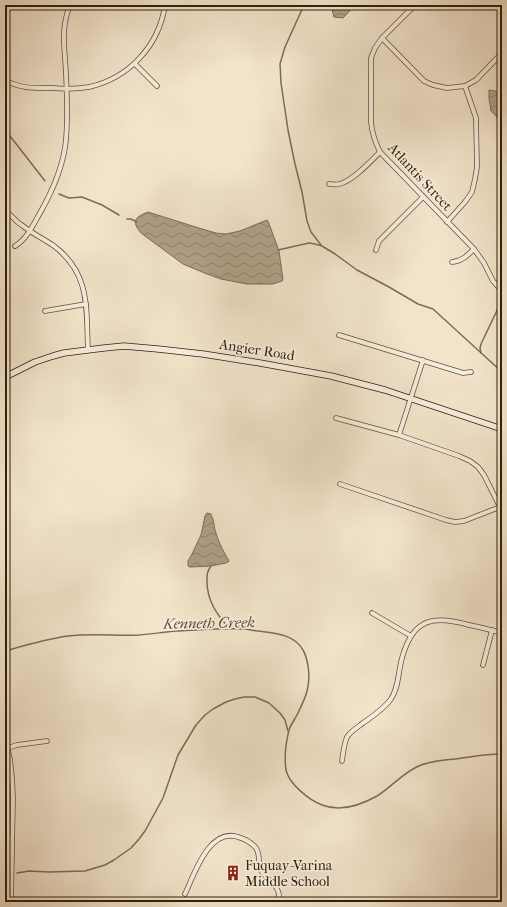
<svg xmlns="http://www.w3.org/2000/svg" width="507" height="907" font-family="'IM FELL French Canon',serif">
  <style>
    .water { fill: url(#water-waves); stroke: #7c6d56 }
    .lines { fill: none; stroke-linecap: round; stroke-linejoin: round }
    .stream { stroke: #7c6d56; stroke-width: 1.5 }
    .street-casing { stroke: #60513a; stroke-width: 5.5 }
    .secondary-casing { stroke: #2f2009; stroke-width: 7 }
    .street { stroke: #f7eddd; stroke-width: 4 }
    .secondary { stroke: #f7eddd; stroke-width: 5.5 }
    .labels { text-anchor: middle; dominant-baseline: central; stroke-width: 3.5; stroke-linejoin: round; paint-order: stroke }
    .street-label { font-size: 14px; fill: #2f2009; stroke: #f7eddd }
    .poi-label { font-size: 14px; fill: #2f2009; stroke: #f7eddd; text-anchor: start }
    .water-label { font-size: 15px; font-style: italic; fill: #5c4d36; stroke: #f7eddd }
  </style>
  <defs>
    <pattern id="water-waves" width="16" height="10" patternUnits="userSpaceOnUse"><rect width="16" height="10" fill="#b0a189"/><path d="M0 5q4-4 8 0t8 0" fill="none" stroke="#90836e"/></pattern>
  </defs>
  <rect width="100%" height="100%" fill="#f2e4cb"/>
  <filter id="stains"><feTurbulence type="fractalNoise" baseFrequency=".005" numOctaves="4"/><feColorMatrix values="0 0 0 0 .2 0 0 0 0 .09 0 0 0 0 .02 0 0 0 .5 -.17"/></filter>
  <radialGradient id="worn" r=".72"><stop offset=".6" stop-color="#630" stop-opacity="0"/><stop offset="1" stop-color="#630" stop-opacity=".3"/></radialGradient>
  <g class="water">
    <polygon points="335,5 355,5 343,18 334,17 332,9"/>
    <polygon points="489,90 502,92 502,118 498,118 491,111 489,98"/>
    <path d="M148 212 202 229 216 233 226 234 240 231 267 220 268 221 279 251 283 280 282 281 273 284H247L221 279 207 274 183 264 141 233C131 221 135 217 148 212Z"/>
    <path d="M207 513C211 514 211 513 212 517 214 521 214 526 215 530 218 541 223 551 229 561L228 562 226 563 211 566 190 567 188 566V561L192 554 201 535 205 516Z"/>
  </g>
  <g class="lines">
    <g class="stream">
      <polyline points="304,5 285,47 280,64 281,83 288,130 295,164 302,192 307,221 311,232 321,245"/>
      <polyline points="5,132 10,136 45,181"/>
      <polyline points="59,194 69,198 82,197 102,205 119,215"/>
      <polyline points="127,219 131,219 137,222"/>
      <polyline points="278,250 309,243 315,244 322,246 335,254 357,270 389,287 418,304 433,309 502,372"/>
      <polyline points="481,353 480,348 481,344 502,300"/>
      <path d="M211 566C207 572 207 574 207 581 207 601 217 615 230 629"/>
      <path d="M5 651C26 645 46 639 68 636 92 633 115 636 139 635 152 634 164 632 176 631 198 630 223 628 244 629 249 629 253 631 258 631 274 633 294 634 303 650 306 655 307 660 308 666 311 686 306 697 297 715 295 719 291 724 289 730 286 742 284 757 286 770 289 784 309 800 322 805 340 812 361 805 377 796 393 786 403 772 421 765 432 761 443 760 455 759 471 757 485 754 502 754"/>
      <polyline points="17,873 29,871 49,872 85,871 105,865 114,860 131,848 139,839 145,831 163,798 178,755 196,725 205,715 213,709 226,702 235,699 244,697 255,697 269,703 280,713 285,720 288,731"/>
    </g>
    <g class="street-casing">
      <g id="street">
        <path d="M415 5 382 38 375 48 371 58V122C372 133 375 142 380 152L474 249 484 263 493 281 502 291"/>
        <polyline points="382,38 424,81 433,85 447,88 465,86 476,80 502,53"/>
        <polyline points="135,64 157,86"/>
        <path d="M5 80C20 89 35 88 52 88 64 89 77 89 89 87 129 78 159 46 165 5"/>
        <path d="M329 184C333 184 336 185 339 184 352 182 371 161 380 152"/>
        <path d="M5 210C11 215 16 222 23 226 33 234 44 239 54 246 91 274 86 309 88 350"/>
        <polyline points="447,222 465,202 472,192 475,179 477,167 476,118 465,86"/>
        <path d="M15 246C27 239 33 225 40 213 53 190 64 165 66 139 68 117 67 95 66 74 65 49 60 30 70 5"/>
        <polyline points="376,250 379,241 423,197"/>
        <path d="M452 262C462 261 467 256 474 249"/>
        <polyline points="45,311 86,304"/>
        <polyline points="339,335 463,373 471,372"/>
        <polyline points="336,418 399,435 459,456 470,461 478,467 484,475 502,511"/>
        <polyline points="399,435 423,360"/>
        <polyline points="340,484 446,520 455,522 464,521 500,507"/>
        <polyline points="372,613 411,636"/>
        <polyline points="483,665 492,630"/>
        <polyline points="5,739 10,759 12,778 13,798 11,902"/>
        <polyline points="5,749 17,745 47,741"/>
        <path d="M342 761C343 753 344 744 347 737 351 731 358 727 363 723 373 716 384 709 391 699 399 687 398 672 402 658 413 618 433 615 469 625 480 627 491 630 502 633"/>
        <polyline points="5,839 12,839"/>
        <path d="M185 894C194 875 209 827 238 837 245 839 251 842 256 848 261 855 257 865 262 872 270 883 281 885 279 902"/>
        <polyline points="499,902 502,895"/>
      </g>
    </g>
    <g class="secondary-casing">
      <polyline id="secondary" points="5,377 35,362 53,356 64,353 104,348 124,346 158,349 203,354 260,363 331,376 385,390 502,429"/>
    </g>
    <use href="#street" class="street"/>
    <use href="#secondary" class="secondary"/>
  </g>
  <defs>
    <g id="building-bare" transform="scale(1.2)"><path d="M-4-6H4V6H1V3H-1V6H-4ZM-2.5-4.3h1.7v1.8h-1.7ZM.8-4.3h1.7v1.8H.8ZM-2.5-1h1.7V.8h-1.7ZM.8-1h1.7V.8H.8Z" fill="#8f2418" stroke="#f7eddd" stroke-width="2.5" paint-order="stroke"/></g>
  </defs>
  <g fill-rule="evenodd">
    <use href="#building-bare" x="233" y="873"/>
  </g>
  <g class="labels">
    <g class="street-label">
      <text transform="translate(420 177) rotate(47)">Atlantis Street</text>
      <text transform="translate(257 350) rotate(9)">Angier Road</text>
    </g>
    <g class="poi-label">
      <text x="245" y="865">Fuquay-Varina<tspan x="245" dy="16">Middle School</tspan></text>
    </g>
    <g class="water-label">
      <text transform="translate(209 623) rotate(-1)">Kenneth Creek</text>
    </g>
  </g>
  <rect width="507" height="907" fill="none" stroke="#f2e4cb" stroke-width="20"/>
  <rect x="6" y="6" width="495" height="895" fill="none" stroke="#2f2009" stroke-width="2"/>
  <rect x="10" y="10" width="487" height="887" fill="none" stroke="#2f2009"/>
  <rect width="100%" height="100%" filter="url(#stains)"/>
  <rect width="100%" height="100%" fill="url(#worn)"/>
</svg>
